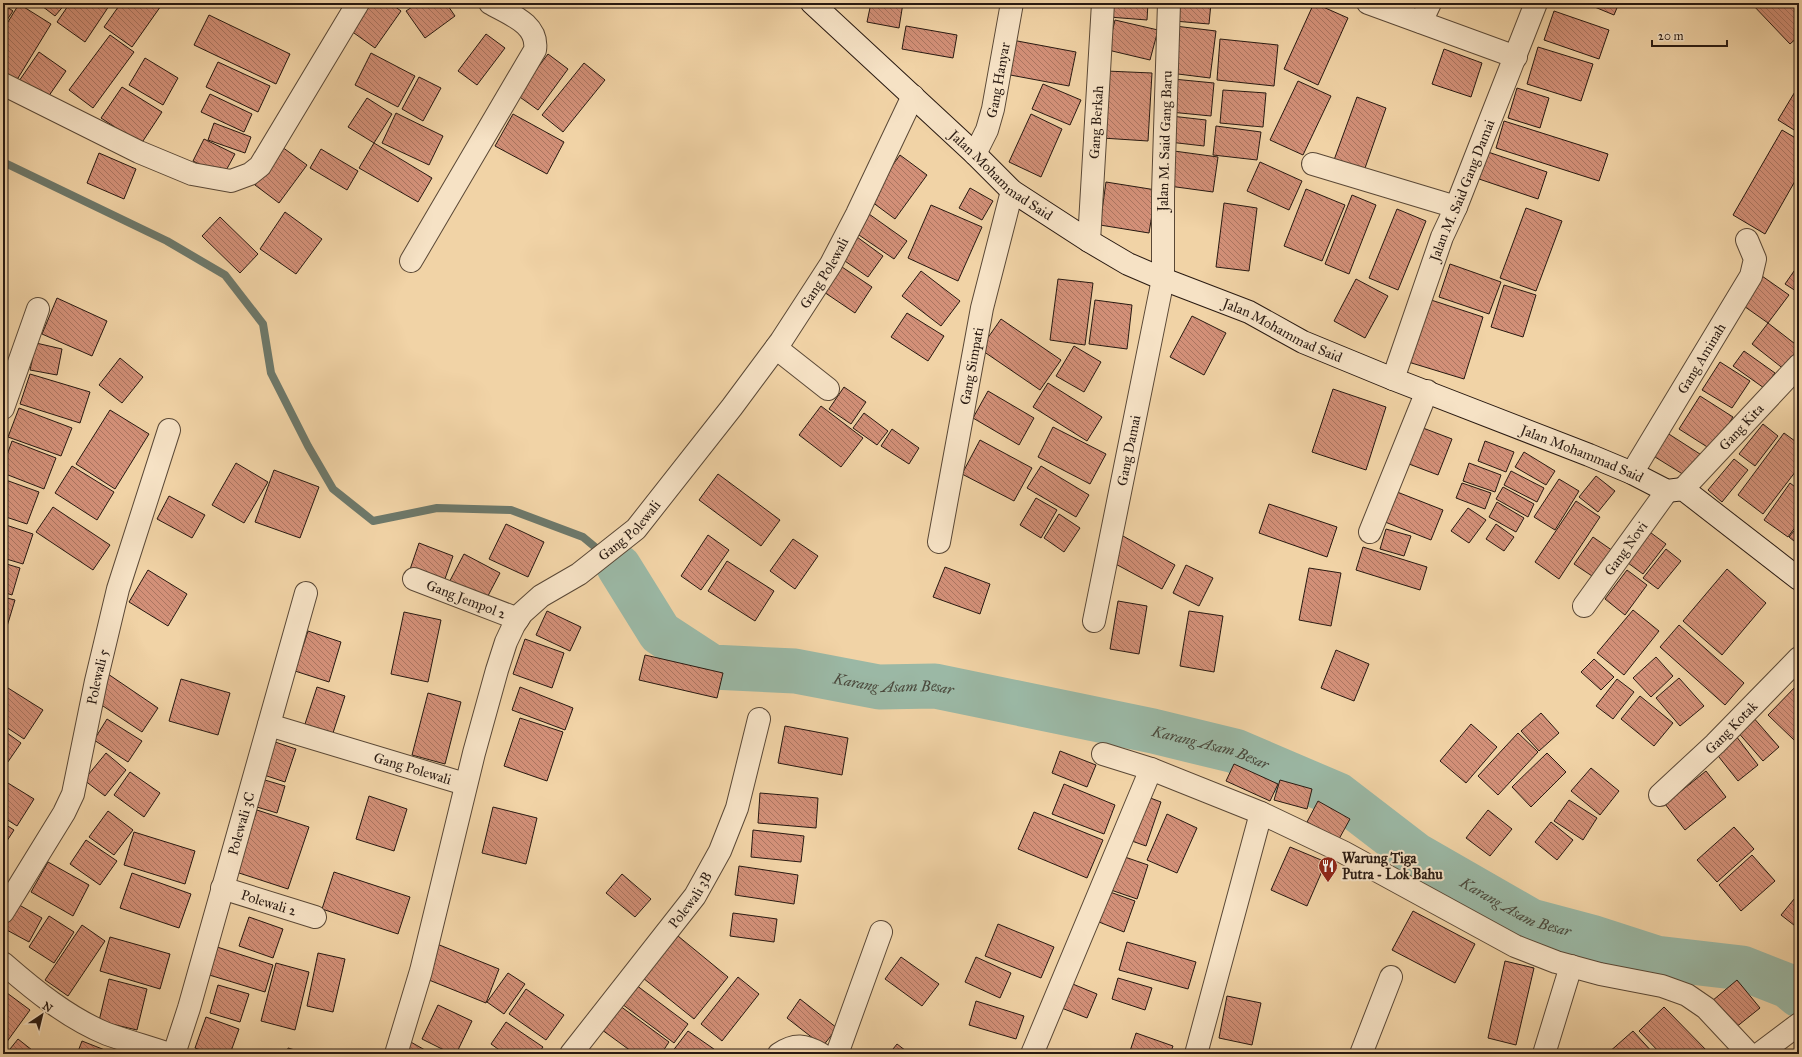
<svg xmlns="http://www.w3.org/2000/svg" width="1802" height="1057" font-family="'IM FELL Great Primer',serif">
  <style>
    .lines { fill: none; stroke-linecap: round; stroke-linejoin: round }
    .stream { stroke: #6d786a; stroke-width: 8 }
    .river { stroke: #9bb8a5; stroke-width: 45 }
    .building { fill: url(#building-back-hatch); stroke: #281911 }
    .street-casing { stroke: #5a4836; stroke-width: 24 }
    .secondary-casing { stroke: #281911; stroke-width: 24 }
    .street { stroke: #f6e2c5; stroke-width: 22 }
    .secondary { stroke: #f6e2c5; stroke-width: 22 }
    .labels { text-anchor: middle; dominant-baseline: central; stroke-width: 4; stroke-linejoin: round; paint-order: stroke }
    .street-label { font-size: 14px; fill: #281911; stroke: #f6e2c5 }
    .poi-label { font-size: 14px; font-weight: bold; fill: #281911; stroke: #f6e2c5; text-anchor: start }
    .water-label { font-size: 15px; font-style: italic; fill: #4a493d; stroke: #f6e2c5 }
  </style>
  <defs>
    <pattern id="building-back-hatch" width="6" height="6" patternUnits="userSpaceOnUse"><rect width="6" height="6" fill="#d39078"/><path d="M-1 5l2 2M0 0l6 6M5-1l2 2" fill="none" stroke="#ab7561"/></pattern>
  </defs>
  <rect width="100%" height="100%" fill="#f1d3a6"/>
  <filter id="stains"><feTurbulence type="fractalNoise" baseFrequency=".005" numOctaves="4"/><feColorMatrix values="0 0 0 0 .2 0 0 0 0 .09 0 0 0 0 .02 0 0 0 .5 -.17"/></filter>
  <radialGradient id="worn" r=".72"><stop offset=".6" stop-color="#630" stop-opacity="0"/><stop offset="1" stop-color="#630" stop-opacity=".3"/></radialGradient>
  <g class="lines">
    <polyline class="stream" points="3,162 167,241 225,275 263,324 271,373 308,446 333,489 373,521 437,508 511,510 583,537 619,567"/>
    <path class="river" id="s1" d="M619 567 660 633 712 667 795 671 879 687 935 686 1153 731 1235 751 1338 795 1416 855 1531 921 1591 937 1656 958 1742 968 1788 986 1799 995"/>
  </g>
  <g class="building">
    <polygon points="38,3 66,3 55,16"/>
    <polygon points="70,3 111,3 85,42 57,22"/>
    <polygon points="121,3 163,3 132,47 104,27"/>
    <polygon points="365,3 390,3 401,11 375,48 347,28"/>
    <polygon points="418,3 446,3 455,16 425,38 406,11"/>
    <polygon points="871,3 903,3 899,28 867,22"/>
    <polygon points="1110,3 1148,3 1147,20 1109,17"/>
    <polygon points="1175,3 1211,3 1209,24 1174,21"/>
    <polygon points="1314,3 1348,18 1318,85 1284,69"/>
    <polygon points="1585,3 1619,3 1614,15"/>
    <polygon points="1751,3 1796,3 1799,6 1799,36 1790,44"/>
    <polygon points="3,4 13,11 3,26"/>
    <polygon points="19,4 51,24 15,83 3,76 3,30"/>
    <polygon points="1554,11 1609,30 1599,59 1544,40"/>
    <polygon points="209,15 290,54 276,84 194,45"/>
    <polygon points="1115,20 1158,30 1150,60 1108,50"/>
    <polygon points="906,26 957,35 953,58 902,49"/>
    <polygon points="1175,26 1216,31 1210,78 1170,73"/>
    <polygon points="486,34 505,48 477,85 458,71"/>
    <polygon points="110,35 134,52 93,108 69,90"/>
    <polygon points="1220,39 1278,45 1274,86 1217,80"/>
    <polygon points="1012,40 1076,52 1069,86 1005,74"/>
    <polygon points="1538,47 1593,64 1581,101 1527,84"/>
    <polygon points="1444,49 1482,63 1471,97 1432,84"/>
    <polygon points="39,52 66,71 46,100 19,81"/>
    <polygon points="371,53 415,76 398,107 355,85"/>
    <polygon points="548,54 568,69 538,110 517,95"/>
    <polygon points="145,58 178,78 163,105 129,85"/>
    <polygon points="218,62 270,86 258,112 206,87"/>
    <polygon points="584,63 605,80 563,132 542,115"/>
    <polygon points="1106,71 1152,73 1148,141 1102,138"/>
    <polygon points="419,77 441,88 423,121 402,109"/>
    <polygon points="1173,79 1214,83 1211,116 1170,112"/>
    <polygon points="1298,81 1331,96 1303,155 1270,140"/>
    <polygon points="1043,84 1081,100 1070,125 1032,109"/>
    <polygon points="1799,85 1799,133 1778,120"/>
    <polygon points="122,87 162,112 141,144 101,118"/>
    <polygon points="1517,88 1549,98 1540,128 1508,118"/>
    <polygon points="1223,90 1266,93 1263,127 1220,123"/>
    <polygon points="210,94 252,114 244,132 201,112"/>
    <polygon points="1357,97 1386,108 1364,171 1334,160"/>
    <polygon points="367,98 392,114 374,143 348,127"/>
    <polygon points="396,113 443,136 429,165 382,143"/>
    <polygon points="513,114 564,142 547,174 495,146"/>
    <polygon points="1031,114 1062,129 1041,177 1009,162"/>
    <polygon points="1171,116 1206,120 1204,146 1169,142"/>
    <polygon points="1504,121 1608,154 1599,181 1496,148"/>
    <polygon points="214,123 251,137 245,153 208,140"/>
    <polygon points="1216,126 1261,132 1257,160 1213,155"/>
    <polygon points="1782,130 1799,140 1799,174 1765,234 1733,215"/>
    <polygon points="204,139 235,154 223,176 193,161"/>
    <polygon points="374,143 432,178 418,202 359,168"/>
    <polygon points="282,147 307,165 279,203 255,185"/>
    <polygon points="321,149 358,171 347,190 310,168"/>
    <polygon points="1174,151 1218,157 1213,192 1169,186"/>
    <polygon points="1488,152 1547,172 1538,199 1479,179"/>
    <polygon points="99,153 136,169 124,199 87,183"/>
    <polygon points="900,155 927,175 895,219 868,199"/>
    <polygon points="1260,162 1302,181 1289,210 1247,191"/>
    <polygon points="1106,182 1156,190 1149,233 1100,225"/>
    <polygon points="970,188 993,201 982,220 959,208"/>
    <polygon points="1306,189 1345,205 1322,261 1284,246"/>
    <polygon points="1352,195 1376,205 1349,274 1325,264"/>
    <polygon points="1224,203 1257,208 1249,271 1216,267"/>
    <polygon points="931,205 982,227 958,281 908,258"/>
    <polygon points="1526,208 1562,221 1536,291 1500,278"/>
    <polygon points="1397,209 1426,221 1398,290 1369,278"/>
    <polygon points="285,212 322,239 296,274 260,249"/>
    <polygon points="869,214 907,241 894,259 856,233"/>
    <polygon points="220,217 258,254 240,273 202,236"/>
    <polygon points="857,237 883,256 868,277 842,259"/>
    <polygon points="1450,264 1501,282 1489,314 1439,297"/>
    <polygon points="1799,264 1799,293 1785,284"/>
    <polygon points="839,265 872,287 855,313 821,290"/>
    <polygon points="921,271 960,301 941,326 902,296"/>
    <polygon points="1762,276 1789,295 1768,323 1741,304"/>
    <polygon points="1058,279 1093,283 1085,345 1050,340"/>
    <polygon points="1356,279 1388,296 1365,338 1334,321"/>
    <polygon points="1504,285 1536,295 1523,337 1491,327"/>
    <polygon points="57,298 107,321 92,356 42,334"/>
    <polygon points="1425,298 1483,317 1464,379 1405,361"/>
    <polygon points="1095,300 1132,305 1127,349 1089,344"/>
    <polygon points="907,313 944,336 928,361 891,337"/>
    <polygon points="1192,316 1226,333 1204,375 1170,357"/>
    <polygon points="1001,319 1061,360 1040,390 980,349"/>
    <polygon points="1768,323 1799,347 1799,352 1785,370 1752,344"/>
    <polygon points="36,343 62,349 57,375 30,370"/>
    <polygon points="1074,346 1101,362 1084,392 1056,376"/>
    <polygon points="1744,351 1775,373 1764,388 1733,366"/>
    <polygon points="120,358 143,377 122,403 99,385"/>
    <polygon points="1720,362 1750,381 1732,408 1702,390"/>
    <polygon points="30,374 90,392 80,423 20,404"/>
    <polygon points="1048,383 1102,417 1087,441 1033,407"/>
    <polygon points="844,387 866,402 851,424 829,409"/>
    <polygon points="1333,389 1386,407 1366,470 1312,452"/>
    <polygon points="988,391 1034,418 1019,445 973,418"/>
    <polygon points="1700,396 1733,417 1712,450 1679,429"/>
    <polygon points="821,406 863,438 841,467 799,435"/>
    <polygon points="19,408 72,428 61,456 8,437"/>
    <polygon points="110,410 149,434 115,489 76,464"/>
    <polygon points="864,413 888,431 877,445 853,428"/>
    <polygon points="1763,424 1778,436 1755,466 1739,454"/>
    <polygon points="1053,427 1106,454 1090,484 1038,457"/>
    <polygon points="1423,428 1452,439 1438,475 1409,464"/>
    <polygon points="892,429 919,448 909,464 881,446"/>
    <polygon points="1661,429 1703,456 1689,478 1647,452"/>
    <polygon points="1784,433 1799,444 1799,467 1763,514 1738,495"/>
    <polygon points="980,440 1032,468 1014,501 962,474"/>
    <polygon points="12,441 56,458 44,489 3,473 3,466"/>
    <polygon points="1485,441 1514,452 1506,472 1478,461"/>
    <polygon points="1524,452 1555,471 1546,485 1515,467"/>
    <polygon points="1734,459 1748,470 1722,502 1708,490"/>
    <polygon points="236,463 268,482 244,523 212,505"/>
    <polygon points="1469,463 1501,475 1495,492 1463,481"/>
    <polygon points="72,466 114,492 97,520 55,493"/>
    <polygon points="1041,466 1089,495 1076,517 1027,488"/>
    <polygon points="274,470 319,487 300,538 255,522"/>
    <polygon points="1511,471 1544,488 1537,502 1504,485"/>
    <polygon points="718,474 780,520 761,546 699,500"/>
    <polygon points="1596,476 1615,491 1598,512 1579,497"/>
    <polygon points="3,479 39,492 27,524 3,516"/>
    <polygon points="1559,479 1579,491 1555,530 1534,517"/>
    <polygon points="1462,483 1491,493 1485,509 1456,498"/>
    <polygon points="1790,483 1799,490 1799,522 1788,537 1764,520"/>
    <polygon points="1503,487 1534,504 1528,517 1496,499"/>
    <polygon points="1392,490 1443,510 1431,540 1380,520"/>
    <polygon points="169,496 205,515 192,538 157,519"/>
    <polygon points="1036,498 1057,510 1041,538 1020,525"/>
    <polygon points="1576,501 1600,517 1559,579 1535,562"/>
    <polygon points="1497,502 1524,518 1516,532 1489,517"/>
    <polygon points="1269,504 1337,527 1327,557 1259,533"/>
    <polygon points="53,507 110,545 93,570 36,532"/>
    <polygon points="1468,508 1486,520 1469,543 1451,531"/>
    <polygon points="1059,514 1080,528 1064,552 1044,538"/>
    <polygon points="3,524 33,534 23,564 3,558"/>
    <polygon points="506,524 544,542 528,577 489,559"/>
    <polygon points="1496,524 1514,537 1504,551 1486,539"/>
    <polygon points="1799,525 1799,545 1789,537"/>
    <polygon points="1386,529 1411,536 1404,556 1380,549"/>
    <polygon points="1647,530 1666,544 1643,574 1624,560"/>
    <polygon points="708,535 729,550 701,590 681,576"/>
    <polygon points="1123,536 1175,565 1162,589 1110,561"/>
    <polygon points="1593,537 1613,551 1595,578 1574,564"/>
    <polygon points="793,539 818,556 795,589 770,571"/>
    <polygon points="419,543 453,556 439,596 405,584"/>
    <polygon points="1363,547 1427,567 1420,590 1356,570"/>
    <polygon points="1666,549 1681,561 1658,589 1643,578"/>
    <polygon points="464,554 500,573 480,611 444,592"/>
    <polygon points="727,561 774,591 755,621 708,591"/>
    <polygon points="3,563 20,568 12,595 3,592"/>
    <polygon points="1186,565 1213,578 1199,606 1173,593"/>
    <polygon points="945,567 990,584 980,614 933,597"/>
    <polygon points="1309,568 1341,573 1331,626 1299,620"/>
    <polygon points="1727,569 1766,603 1722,655 1683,621"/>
    <polygon points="148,570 187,594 168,626 129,602"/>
    <polygon points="1627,570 1647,585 1625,615 1605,599"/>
    <polygon points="3,597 15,600 5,633 3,633"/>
    <polygon points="1118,601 1147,606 1139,654 1110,649"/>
    <polygon points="1633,610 1659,631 1624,675 1597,653"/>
    <polygon points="547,611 581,627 570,651 536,635"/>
    <polygon points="1189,611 1223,616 1214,672 1180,666"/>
    <polygon points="404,612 441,620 428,682 391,674"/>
    <polygon points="1679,625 1744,683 1725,705 1660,647"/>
    <polygon points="308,631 341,642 329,682 295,671"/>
    <polygon points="525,639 564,653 552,688 513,674"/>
    <polygon points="1336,650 1369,664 1354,701 1321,688"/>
    <polygon points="645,655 723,673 717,698 639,680"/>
    <polygon points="1656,657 1673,676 1651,697 1633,678"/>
    <polygon points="1594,659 1614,677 1601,690 1581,672"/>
    <polygon points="108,674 158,708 142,732 91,698"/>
    <polygon points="1679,678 1704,706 1680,726 1656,698"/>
    <polygon points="181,679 230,693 218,735 169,721"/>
    <polygon points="1617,679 1634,692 1613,719 1596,706"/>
    <polygon points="1799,683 1799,735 1794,740 1768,715"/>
    <polygon points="317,687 345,696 333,733 305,724"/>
    <polygon points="520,687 573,708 565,730 512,710"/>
    <polygon points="8,688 43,710 24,739 3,725 3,695"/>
    <polygon points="428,693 461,702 445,764 412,755"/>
    <polygon points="1640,696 1673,723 1654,746 1621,719"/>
    <polygon points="1541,713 1559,733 1539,751 1521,731"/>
    <polygon points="1752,716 1779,747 1763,761 1736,730"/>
    <polygon points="520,718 563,732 547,781 504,766"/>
    <polygon points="107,719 142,741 128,762 94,740"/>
    <polygon points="1471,724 1497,747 1466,783 1440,761"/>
    <polygon points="785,726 848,738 842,775 778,763"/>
    <polygon points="3,730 21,743 3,769"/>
    <polygon points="1518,733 1538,752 1498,795 1478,776"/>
    <polygon points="1736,736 1758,765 1738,781 1715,752"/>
    <polygon points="266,739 296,749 285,782 255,772"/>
    <polygon points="1060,751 1096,765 1087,787 1052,773"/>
    <polygon points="106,753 126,770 105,796 84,780"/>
    <polygon points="1547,753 1566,772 1531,807 1512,787"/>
    <polygon points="1234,764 1278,784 1270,801 1226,781"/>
    <polygon points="1591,768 1619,791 1600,815 1571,791"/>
    <polygon points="1706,771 1726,797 1685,830 1665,804"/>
    <polygon points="130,772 160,793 144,817 114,795"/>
    <polygon points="248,775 285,786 277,813 240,802"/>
    <polygon points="3,780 34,799 17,826 3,817"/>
    <polygon points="1280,780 1312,789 1307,809 1274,800"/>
    <polygon points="1064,784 1115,805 1104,834 1052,814"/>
    <polygon points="760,793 818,798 816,828 758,823"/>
    <polygon points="369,796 407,809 394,851 356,839"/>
    <polygon points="1145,796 1161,802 1146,846 1129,840"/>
    <polygon points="1569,800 1597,818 1583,840 1554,821"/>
    <polygon points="1318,801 1350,819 1339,839 1307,822"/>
    <polygon points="493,807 537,818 526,864 482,853"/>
    <polygon points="257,810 309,827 288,889 236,872"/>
    <polygon points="1488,810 1512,829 1490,856 1466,838"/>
    <polygon points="108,811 133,830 114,855 89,837"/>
    <polygon points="1034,812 1103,840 1087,878 1018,849"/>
    <polygon points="1167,814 1197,828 1177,873 1147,860"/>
    <polygon points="1551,822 1573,840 1557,860 1535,842"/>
    <polygon points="3,823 14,830 3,847"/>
    <polygon points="1734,827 1754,849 1717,882 1697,860"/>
    <polygon points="753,830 804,836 801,862 751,857"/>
    <polygon points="134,832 195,851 185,884 124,865"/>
    <polygon points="86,840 117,861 100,885 70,864"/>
    <polygon points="1290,847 1326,862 1307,906 1271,890"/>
    <polygon points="1119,855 1148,865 1137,899 1108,889"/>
    <polygon points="1752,855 1775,881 1741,911 1719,885"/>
    <polygon points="48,862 89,885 73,916 31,892"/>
    <polygon points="739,866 798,875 794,904 735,895"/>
    <polygon points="334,872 410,897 398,934 322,909"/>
    <polygon points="132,873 191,894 179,928 120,908"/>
    <polygon points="622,874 651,899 635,917 606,893"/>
    <polygon points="1110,892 1135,901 1124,932 1099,922"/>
    <polygon points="1799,893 1799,929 1781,915"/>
    <polygon points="14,902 42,918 29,942 3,928 3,922"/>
    <polygon points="1413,911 1475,944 1455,983 1392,950"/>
    <polygon points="733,913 777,919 774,942 730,936"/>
    <polygon points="49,916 74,932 54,963 29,947"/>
    <polygon points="249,917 283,929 273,958 239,946"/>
    <polygon points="998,924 1054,947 1041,978 985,956"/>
    <polygon points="82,925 105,941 68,996 45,980"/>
    <polygon points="678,936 728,977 694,1019 643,978"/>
    <polygon points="110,937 170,954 160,989 100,971"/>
    <polygon points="1127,942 1196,962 1188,989 1119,970"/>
    <polygon points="437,944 499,969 486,1003 424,978"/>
    <polygon points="214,946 273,965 265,992 206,974"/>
    <polygon points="318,953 345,959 333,1012 307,1006"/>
    <polygon points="901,957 939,984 922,1006 885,979"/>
    <polygon points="976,957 1011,973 1000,998 965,982"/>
    <polygon points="1505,961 1534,968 1516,1045 1488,1038"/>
    <polygon points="276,963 309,972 295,1030 261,1021"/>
    <polygon points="508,973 525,984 504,1014 487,1002"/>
    <polygon points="738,977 759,994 722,1041 701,1024"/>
    <polygon points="1118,978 1152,988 1145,1010 1112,999"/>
    <polygon points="109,979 147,989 137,1030 99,1021"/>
    <polygon points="1063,980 1097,994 1087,1018 1054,1005"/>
    <polygon points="1737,980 1760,1008 1735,1028 1712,1001"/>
    <polygon points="632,982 688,1024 674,1043 618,1001"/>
    <polygon points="218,985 249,994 240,1022 210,1013"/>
    <polygon points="526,989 564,1015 546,1040 509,1014"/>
    <polygon points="3,990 30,1010 6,1043 3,1040"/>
    <polygon points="1227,996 1261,1003 1252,1045 1219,1038"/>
    <polygon points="800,999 837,1028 823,1046 787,1018"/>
    <polygon points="976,1001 1024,1016 1016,1039 969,1025"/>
    <polygon points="616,1003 669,1042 661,1054 635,1054 598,1027"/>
    <polygon points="438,1005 472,1021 456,1054 452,1054 422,1039"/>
    <polygon points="1664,1007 1710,1054 1661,1054 1639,1031"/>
    <polygon points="206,1017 239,1029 230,1054 213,1054 195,1048"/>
    <polygon points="506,1022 543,1047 538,1054 505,1054 491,1044"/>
    <polygon points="688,1031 721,1054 675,1054 672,1052"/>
    <polygon points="1633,1031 1654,1054 1609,1054 1608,1053"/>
    <polygon points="1136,1033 1173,1046 1170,1054 1129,1054"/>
    <polygon points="18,1039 37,1054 6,1054"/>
    <polygon points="82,1041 115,1054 77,1054"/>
    <polygon points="409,1041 432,1054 401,1054"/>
    <polygon points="897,1044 910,1054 889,1054"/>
    <polygon points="288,1048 309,1054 287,1054"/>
  </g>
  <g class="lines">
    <g class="street-casing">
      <g id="street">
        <polyline points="1368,3 1516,57"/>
        <polyline points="1421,22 1430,3"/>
        <polyline points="3,84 139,152 192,174 231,181 250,174 260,166 358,3"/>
        <path id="s2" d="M975 154 987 130 993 109 1012 3"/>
        <polyline points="1313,164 1456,207"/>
        <path id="s3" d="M1089 241 1103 3"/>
        <path d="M411 261 535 50C539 24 509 14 490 3"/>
        <polyline points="776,348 828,389"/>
        <path id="s4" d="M1393 379 1442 237 1456 207 1536 3"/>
        <polyline points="3,408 38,309"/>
        <path id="s5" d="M1632 473 1751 276 1755 259 1747 240"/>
        <path id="s6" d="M1683 489 1799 365"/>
        <polyline points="1370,532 1427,391"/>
        <path id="s7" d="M939 542 982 308 1012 191"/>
        <path id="s8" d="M414 579 518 619"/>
        <path id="s9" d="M1584 606 1667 491"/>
        <path id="s10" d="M1094 621 1163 279V193L1169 3"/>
        <path id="s11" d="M269 725 465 784"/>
        <polyline points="1103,754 1151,769 1261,813 1343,852 1515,946 1556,962 1600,974 1662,986 1687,995 1706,1008 1749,1054"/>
        <path id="s12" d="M1660 795 1715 744 1799 658"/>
        <path id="s13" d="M222 888 315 917"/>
        <path id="s14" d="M3 912 64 813 73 794 96 681 118 589 169 430"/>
        <path d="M3 963C34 990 68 1018 107 1034 127 1041 148 1047 169 1054"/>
        <path id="s15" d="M174 1054 189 1008 306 593"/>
        <path id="s16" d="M396 1054 421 971 474 753 497 670 506 642 514 625 522 613 541 596 579 574 636 529 732 407 781 341 831 264 857 214 913 96"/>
        <path id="s17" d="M571 1054 695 896 720 851 737 808 759 719"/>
        <path d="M779 1054C795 1043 805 1045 821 1054"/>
        <polyline points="837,1054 881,932"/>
        <polyline points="1032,1054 1151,769"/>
        <polyline points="1196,1054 1261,813"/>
        <polyline points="1361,1054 1391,977"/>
        <polyline points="1544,1054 1571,966"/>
        <polyline points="1759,1054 1799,1024"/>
      </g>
    </g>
    <g class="secondary-casing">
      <g id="secondary">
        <path id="s18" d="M812 3 975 154 1012 191 1089 241 1128 264 1163 279 1249 312 1303 342 1393 379 1589 455 1632 473 1667 491 1683 489 1799 579"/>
      </g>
    </g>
    <use href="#street" class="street"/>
    <use href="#secondary" class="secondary"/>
  </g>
  <defs>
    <g id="restaurant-pin" transform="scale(1)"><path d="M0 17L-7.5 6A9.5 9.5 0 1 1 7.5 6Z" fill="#8f2418" stroke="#f6e2c5"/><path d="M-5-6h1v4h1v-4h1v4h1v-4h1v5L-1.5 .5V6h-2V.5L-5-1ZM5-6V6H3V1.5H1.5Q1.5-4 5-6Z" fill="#fff"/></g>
  </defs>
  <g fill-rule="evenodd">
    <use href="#restaurant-pin" x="1328" y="866"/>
  </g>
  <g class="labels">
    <g class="street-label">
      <text stroke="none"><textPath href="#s2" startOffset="78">Gang Hanyar</textPath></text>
      <text stroke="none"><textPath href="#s3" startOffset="119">Gang Berkah</textPath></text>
      <text stroke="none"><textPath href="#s10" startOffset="487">Jalan M. Said Gang Baru</textPath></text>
      <text stroke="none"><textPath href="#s18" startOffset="256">Jalan Mohammad Said</textPath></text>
      <text stroke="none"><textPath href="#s4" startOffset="201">Jalan M. Said Gang Damai</textPath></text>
      <text stroke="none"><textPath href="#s16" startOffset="920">Gang Polewali</textPath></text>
      <text stroke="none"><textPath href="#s18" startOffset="580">Jalan Mohammad Said</textPath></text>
      <text stroke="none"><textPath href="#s5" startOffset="134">Gang Aminah</textPath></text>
      <text stroke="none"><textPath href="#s7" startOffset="179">Gang Simpati</textPath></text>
      <text stroke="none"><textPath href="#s6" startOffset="85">Gang Kita</textPath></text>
      <text stroke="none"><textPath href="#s10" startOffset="174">Gang Damai</textPath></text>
      <text stroke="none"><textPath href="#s18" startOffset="904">Jalan Mohammad Said</textPath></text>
      <text stroke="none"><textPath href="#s16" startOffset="596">Gang Polewali</textPath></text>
      <text stroke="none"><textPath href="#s9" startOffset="71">Gang Novi</textPath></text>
      <text stroke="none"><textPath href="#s8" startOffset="56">Gang Jempol 2</textPath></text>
      <text stroke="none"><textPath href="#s14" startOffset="257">Polewali 5</textPath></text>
      <text stroke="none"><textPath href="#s12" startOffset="98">Gang Kotak</textPath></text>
      <text stroke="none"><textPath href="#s11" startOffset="150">Gang Polewali</textPath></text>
      <text stroke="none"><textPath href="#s15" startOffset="240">Polewali 3C</textPath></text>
      <text stroke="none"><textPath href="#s17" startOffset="195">Polewali 3B</textPath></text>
      <text stroke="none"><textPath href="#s13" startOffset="49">Polewali 2</textPath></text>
    </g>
    <g class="poi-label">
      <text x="1342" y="858">Warung Tiga<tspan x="1342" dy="16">Putra - Lok Bahu</tspan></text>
    </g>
    <g class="water-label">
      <text stroke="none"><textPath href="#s1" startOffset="323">Karang Asam Besar</textPath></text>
      <text stroke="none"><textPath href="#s1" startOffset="647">Karang Asam Besar</textPath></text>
      <text stroke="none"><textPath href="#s1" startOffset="995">Karang Asam Besar</textPath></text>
    </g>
  </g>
  <rect width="1802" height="1057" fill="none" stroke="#f1d3a6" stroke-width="16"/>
  <rect x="4" y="4" width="1794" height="1049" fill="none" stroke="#281911" stroke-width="2"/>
  <rect x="8" y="8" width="1786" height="1041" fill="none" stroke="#281911"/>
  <g transform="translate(42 1015) rotate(35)" stroke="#f6e2c5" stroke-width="3" paint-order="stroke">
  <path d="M0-3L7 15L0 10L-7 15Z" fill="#281911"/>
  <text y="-6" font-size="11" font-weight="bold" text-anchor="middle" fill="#281911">N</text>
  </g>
  <path d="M1652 40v6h75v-6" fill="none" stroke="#281911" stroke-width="2"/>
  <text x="1658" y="40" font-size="12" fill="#281911" stroke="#f6e2c5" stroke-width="3" paint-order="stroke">20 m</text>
  <rect width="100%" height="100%" filter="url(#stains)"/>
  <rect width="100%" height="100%" fill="url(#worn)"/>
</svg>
